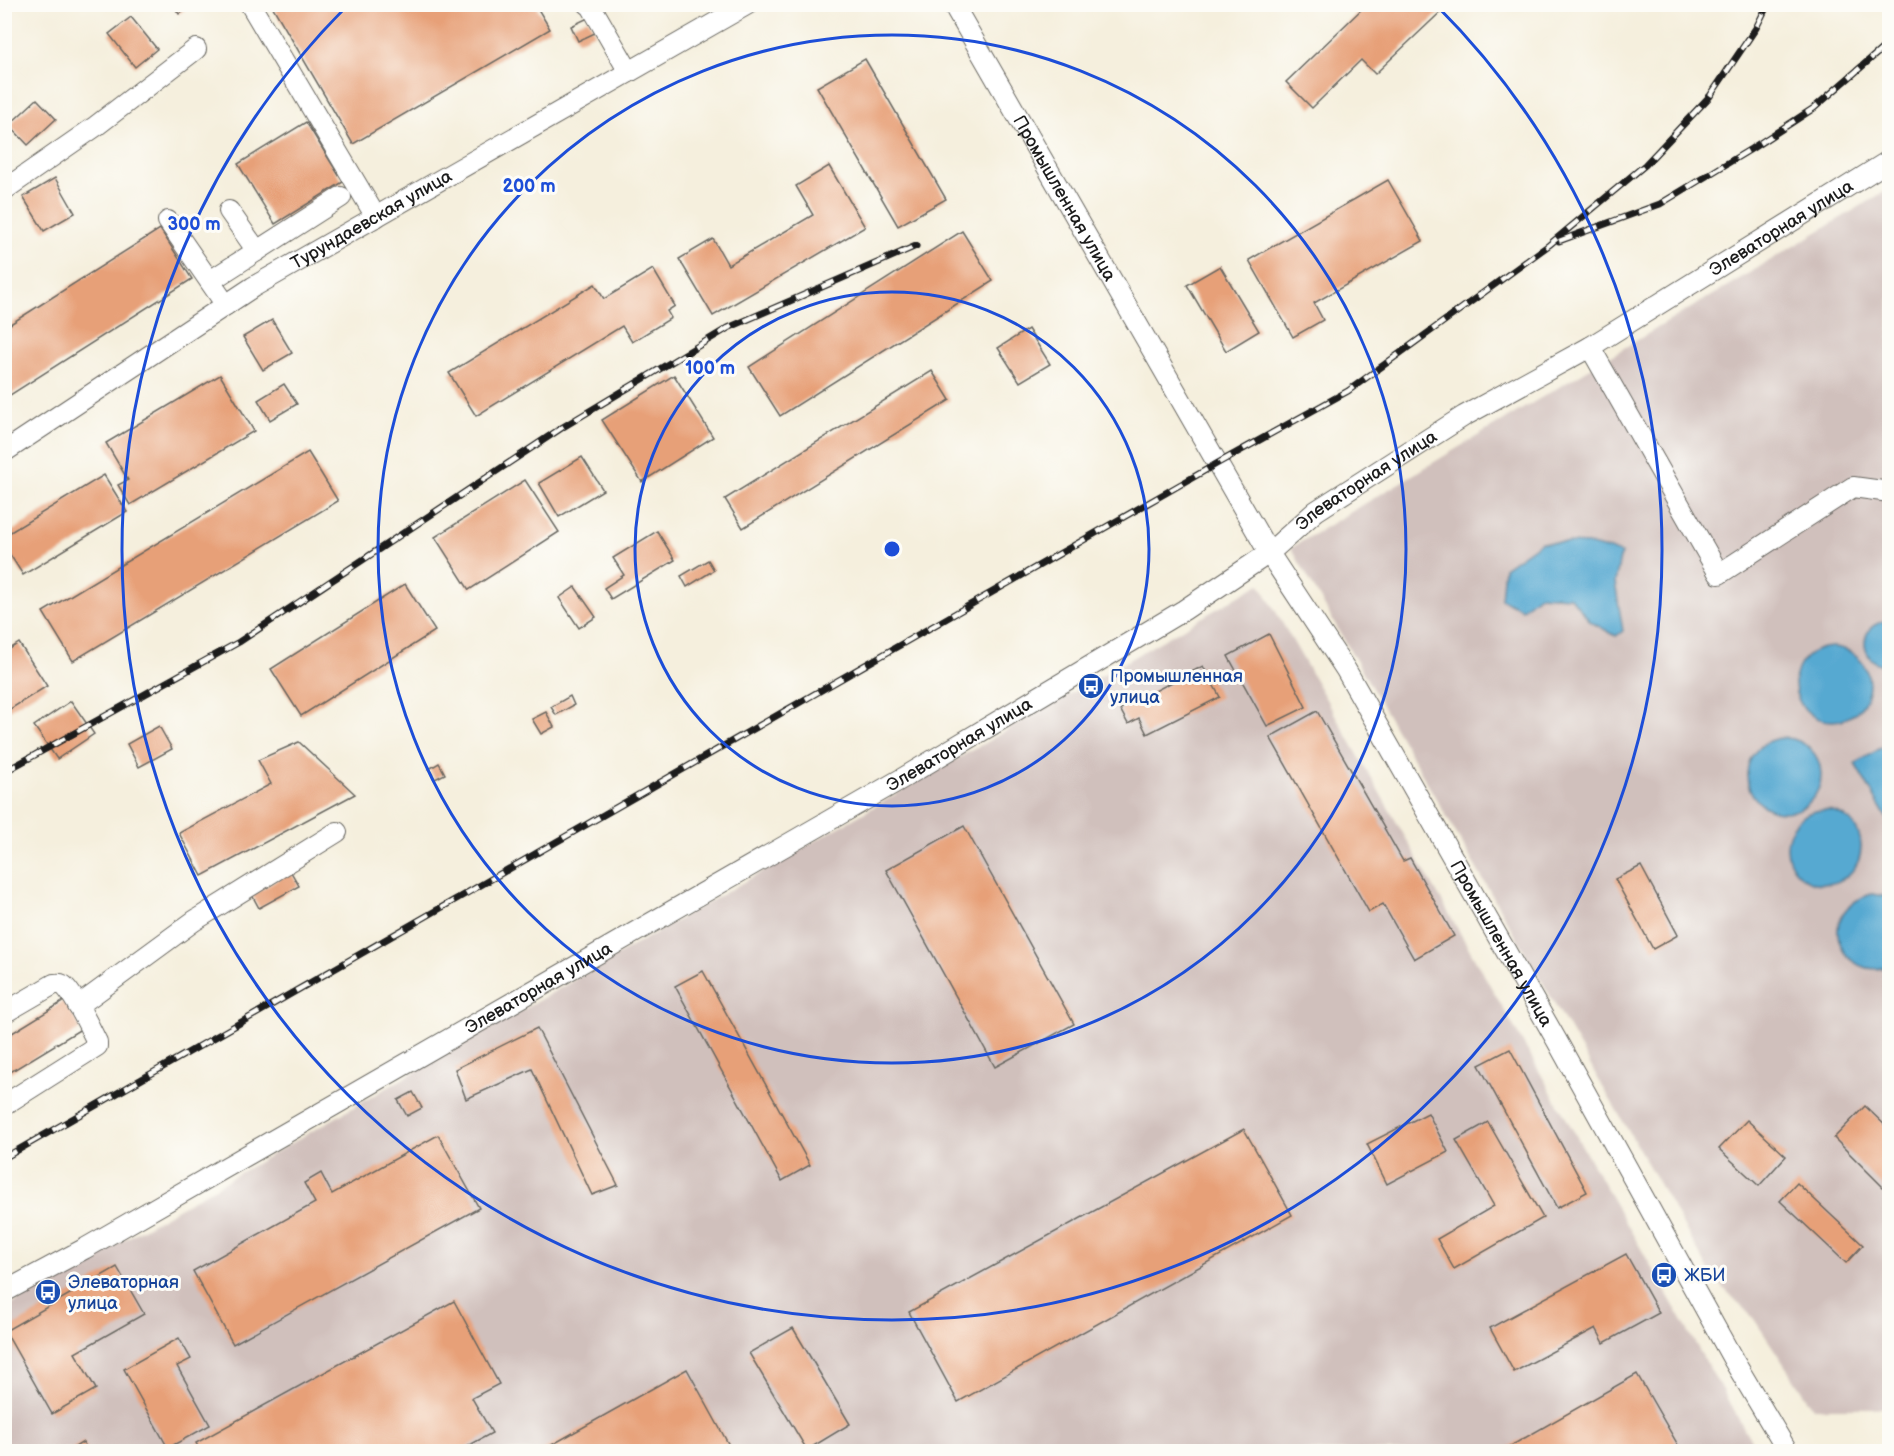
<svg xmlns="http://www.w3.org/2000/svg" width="1894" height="1456" font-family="'Balsamiq Sans',sans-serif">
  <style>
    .industrial { fill: #d0c0bc }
    .water { fill: #56a9d1; stroke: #396276; stroke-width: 1.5 }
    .building { fill: #e7a078 }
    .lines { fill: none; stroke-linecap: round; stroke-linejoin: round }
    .minor-casing { stroke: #686660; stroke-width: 22 }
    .minor { stroke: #fff; stroke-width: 20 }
    .rail-casing { stroke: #1c1c1c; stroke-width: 7 }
    .rail { stroke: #fdfcf7; stroke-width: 4.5; stroke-dasharray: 14; stroke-linecap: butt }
    .ring { fill: none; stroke: #1d4ed8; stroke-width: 3 }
    .labels { text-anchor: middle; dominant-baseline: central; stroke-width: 6; stroke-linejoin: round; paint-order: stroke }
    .street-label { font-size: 18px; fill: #1c1c1c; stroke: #fdfcf7 }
    .transit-label { font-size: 18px; fill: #164399; stroke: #fdfcf7; text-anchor: start }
    .centre { fill: #1d4ed8; stroke: #fdfcf7; stroke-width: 3 }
    .ring-label { font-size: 18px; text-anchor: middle; font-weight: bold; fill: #1d4ed8; stroke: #fdfcf7; stroke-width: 6; stroke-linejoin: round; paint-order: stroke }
  </style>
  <rect width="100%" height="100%" fill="#fdfcf7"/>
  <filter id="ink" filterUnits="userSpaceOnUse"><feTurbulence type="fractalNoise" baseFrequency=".0167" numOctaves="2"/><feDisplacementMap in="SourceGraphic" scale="12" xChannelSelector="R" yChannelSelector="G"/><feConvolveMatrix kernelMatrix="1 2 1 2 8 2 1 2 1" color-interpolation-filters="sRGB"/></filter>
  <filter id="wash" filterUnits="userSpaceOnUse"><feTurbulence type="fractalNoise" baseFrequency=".008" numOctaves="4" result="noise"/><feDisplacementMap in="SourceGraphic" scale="24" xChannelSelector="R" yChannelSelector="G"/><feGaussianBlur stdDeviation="1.35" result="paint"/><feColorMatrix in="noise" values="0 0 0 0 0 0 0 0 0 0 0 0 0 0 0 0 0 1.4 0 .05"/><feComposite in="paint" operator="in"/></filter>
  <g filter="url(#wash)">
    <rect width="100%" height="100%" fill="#f5efdd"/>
    <g class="industrial">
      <polygon points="1889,189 1889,1408 1813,1408 1754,1319 1713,1277 1291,548"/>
      <polygon points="1260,584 1757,1451 5,1451 4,1309"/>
    </g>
    <g class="water">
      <polygon points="1541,542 1588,544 1621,553 1615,582 1623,631 1616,636 1591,622 1570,597 1539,595 1522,609 1501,599 1504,568"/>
      <path d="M1884 621 1889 622 1890 665C1869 668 1857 643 1871 628 1874 624 1879 623 1884 621Z"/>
      <circle cx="1832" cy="684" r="37"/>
      <circle cx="1784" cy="775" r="37"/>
      <polygon points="1889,743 1889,822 1855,764"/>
      <circle cx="1824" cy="847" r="37"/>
      <path d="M1872 894 1889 897 1890 965C1846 986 1808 913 1872 894Z"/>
    </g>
    <g id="blocks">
      <g class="building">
        <polygon points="172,4 191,4 179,14"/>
        <polygon points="271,4 535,4 550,29 353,144"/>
        <polygon points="1374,4 1449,4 1375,74 1361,60 1312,108 1286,82 1366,5 1370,9"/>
        <polygon points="131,17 157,49 135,67 109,34"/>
        <polygon points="588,18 595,33 578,41 571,26"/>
        <polygon points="865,59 946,199 898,226 817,87"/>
        <polygon points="37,99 56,119 28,145 9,125"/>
        <polygon points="306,122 343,182 275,224 238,164"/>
        <polygon points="829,166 865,227 713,316 679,259 713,239 728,265 813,215 796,186"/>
        <polygon points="55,178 75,213 44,231 23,197"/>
        <polygon points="1388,180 1423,241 1314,303 1323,320 1293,337 1249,260"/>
        <polygon points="160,229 192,279 4,399 4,328"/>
        <polygon points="962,231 993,281 780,416 749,367"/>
        <polygon points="1220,266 1259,331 1226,351 1187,285"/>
        <polygon points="653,269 675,306 667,311 671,318 632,342 622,326 476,416 449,373 595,284 604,299"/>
        <polygon points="272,320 292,353 263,370 243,337"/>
        <polygon points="1028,329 1050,364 1020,382 998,348"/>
        <polygon points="932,371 950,400 743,528 725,499"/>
        <polygon points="220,375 254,431 130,505 118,485 128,480 106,443"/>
        <polygon points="674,375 713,437 642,482 602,420"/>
        <polygon points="284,384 297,404 270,420 258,400"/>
        <polygon points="308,452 338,501 73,661 43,612"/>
        <polygon points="582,457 603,490 559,517 539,483"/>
        <polygon points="104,475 127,512 23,575 4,545 4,536"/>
        <polygon points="525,480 559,532 469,590 435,537"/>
        <polygon points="657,531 675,560 611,599 604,588 624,575 613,558"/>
        <polygon points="708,560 714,570 687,587 681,576"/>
        <polygon points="405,584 435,631 301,716 271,669"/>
        <polygon points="575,587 596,617 579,628 559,598"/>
        <polygon points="1269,634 1306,707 1267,726 1228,656"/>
        <polygon points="19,643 47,686 4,713 4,653"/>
        <polygon points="1203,666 1220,697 1147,734 1139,718 1128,724 1120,709"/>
        <polygon points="570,696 574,705 556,715 551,707"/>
        <polygon points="71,701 94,734 57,759 34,726"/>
        <polygon points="1317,711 1403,861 1410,858 1454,936 1414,959 1383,904 1369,912 1270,737"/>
        <polygon points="546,712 554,727 541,734 532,719"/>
        <polygon points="159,726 172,749 139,767 127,744"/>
        <polygon points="299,742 355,794 202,876 179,833 271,784 258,760"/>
        <polygon points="439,763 445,774 435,779 429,769"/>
        <polygon points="964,826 1074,1024 995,1067 886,870"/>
        <polygon points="1641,866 1678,935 1653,949 1615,879"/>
        <polygon points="291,872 299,886 259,908 252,895"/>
        <polygon points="703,971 810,1165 782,1181 675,986"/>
        <polygon points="64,1001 81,1029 4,1076 4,1038"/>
        <polygon points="537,1028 618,1185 592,1195 532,1069 466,1099 455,1069"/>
        <polygon points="1510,1049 1587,1192 1557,1208 1479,1065"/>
        <polygon points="413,1092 422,1108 407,1116 398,1100"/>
        <polygon points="1865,1106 1890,1130 1890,1188 1887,1191 1834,1138"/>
        <polygon points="1428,1113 1448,1152 1387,1184 1367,1144"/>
        <polygon points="1747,1120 1786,1156 1759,1186 1719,1149"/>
        <polygon points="1488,1122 1543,1218 1454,1269 1437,1239 1494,1206 1456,1140"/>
        <polygon points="1244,1129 1292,1215 958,1402 909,1312"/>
        <polygon points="438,1135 479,1208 233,1344 193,1271 315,1203 304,1183 321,1173 332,1194"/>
        <polygon points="1797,1183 1863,1245 1846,1263 1780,1201"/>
        <polygon points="1626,1254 1659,1313 1604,1343 1596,1328 1514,1372 1490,1328"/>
        <polygon points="117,1267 144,1314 75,1353 96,1389 52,1414 5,1331"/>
        <polygon points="454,1301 499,1384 472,1398 492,1433 457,1452 201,1452 196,1443"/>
        <polygon points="793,1328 850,1424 807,1450 749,1353"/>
        <polygon points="179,1338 191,1359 177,1366 210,1425 168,1448 124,1369"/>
        <polygon points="687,1369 730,1447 722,1452 539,1452"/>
        <polygon points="1637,1374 1682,1452 1500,1452"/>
        <polygon points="83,1442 89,1452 67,1452"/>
      </g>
    </g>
  </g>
  <g filter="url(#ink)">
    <use href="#blocks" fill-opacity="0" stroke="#686660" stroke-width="1.5"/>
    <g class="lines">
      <g class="minor-casing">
        <g id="minor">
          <polyline points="250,4 376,217"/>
          <polyline points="588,4 591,6 629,72"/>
          <path id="s1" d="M953 4 1269 553 1346 670 1557 1041 1734 1361 1788 1452"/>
          <polyline points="4,190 96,126 196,49"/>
          <polyline points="229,211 257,251"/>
          <polyline points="168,221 226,305"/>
          <polyline points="210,281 341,197"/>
          <polyline points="1590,347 1719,574 1853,487 1890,492"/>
          <path id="s2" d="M4 452 253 287 748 4"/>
          <polyline points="78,1006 194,921 337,832"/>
          <path d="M4 1013 54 984C59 984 59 983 63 985 73 992 91 1030 97 1042V1046L4 1105"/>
          <path id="s3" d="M4 1292 84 1249 903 778 1184 610 1269 553 1316 511 1464 416 1590 347 1890 160"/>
        </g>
      </g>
      <use href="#minor" class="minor"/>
      <g class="rail-casing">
        <g id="rail">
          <polyline points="1559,241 1660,204 1751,149 1814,108 1890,42"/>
          <polyline points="4,772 239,642 563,427 728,328 916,246"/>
          <polyline points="4,1158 1218,463 1348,391 1549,245 1645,165 1710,96 1756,28 1768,4"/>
        </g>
      </g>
      <use href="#rail" class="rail"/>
    </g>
  </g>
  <g class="ring">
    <circle cx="892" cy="549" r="257"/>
    <circle cx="892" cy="549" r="514"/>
    <path d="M1436 5A770 770 0 1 1 348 5"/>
  </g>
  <defs>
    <g id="bus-disc" transform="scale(1.35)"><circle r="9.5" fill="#1a4fb4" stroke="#fdfcf7"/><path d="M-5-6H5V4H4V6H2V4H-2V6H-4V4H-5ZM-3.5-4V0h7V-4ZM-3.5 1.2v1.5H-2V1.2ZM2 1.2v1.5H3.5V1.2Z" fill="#fff"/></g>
  </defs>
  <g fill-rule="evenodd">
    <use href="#bus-disc" x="1091" y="686"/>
    <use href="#bus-disc" x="1664" y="1275"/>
    <use href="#bus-disc" x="48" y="1292"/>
  </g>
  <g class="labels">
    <g class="street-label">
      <text stroke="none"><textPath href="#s1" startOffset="224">Промышленная улица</textPath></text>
      <text stroke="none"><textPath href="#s2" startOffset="435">Турундаевская улица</textPath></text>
      <text stroke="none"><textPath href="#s3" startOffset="2073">Элеваторная улица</textPath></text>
      <text stroke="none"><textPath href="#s3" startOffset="1587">Элеваторная улица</textPath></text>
      <text stroke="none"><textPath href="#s3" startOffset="1101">Элеваторная улица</textPath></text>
      <text stroke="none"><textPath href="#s1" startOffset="1088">Промышленная улица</textPath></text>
      <text stroke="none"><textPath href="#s3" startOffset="615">Элеваторная улица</textPath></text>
    </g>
    <g class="transit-label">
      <text x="1110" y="676">Промышленная<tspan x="1110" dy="21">улица</tspan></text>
      <text x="1684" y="1275">ЖБИ</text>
      <text x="68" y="1282">Элеваторная<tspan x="68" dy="21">улица</tspan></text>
    </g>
  </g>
  <circle cx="892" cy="549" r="9" class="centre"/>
  <g class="ring-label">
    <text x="529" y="192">200 m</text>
    <text x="194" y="230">300 m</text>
    <text x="710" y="374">100 m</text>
  </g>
  <rect width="1894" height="1456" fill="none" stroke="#fdfcf7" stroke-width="24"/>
</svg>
